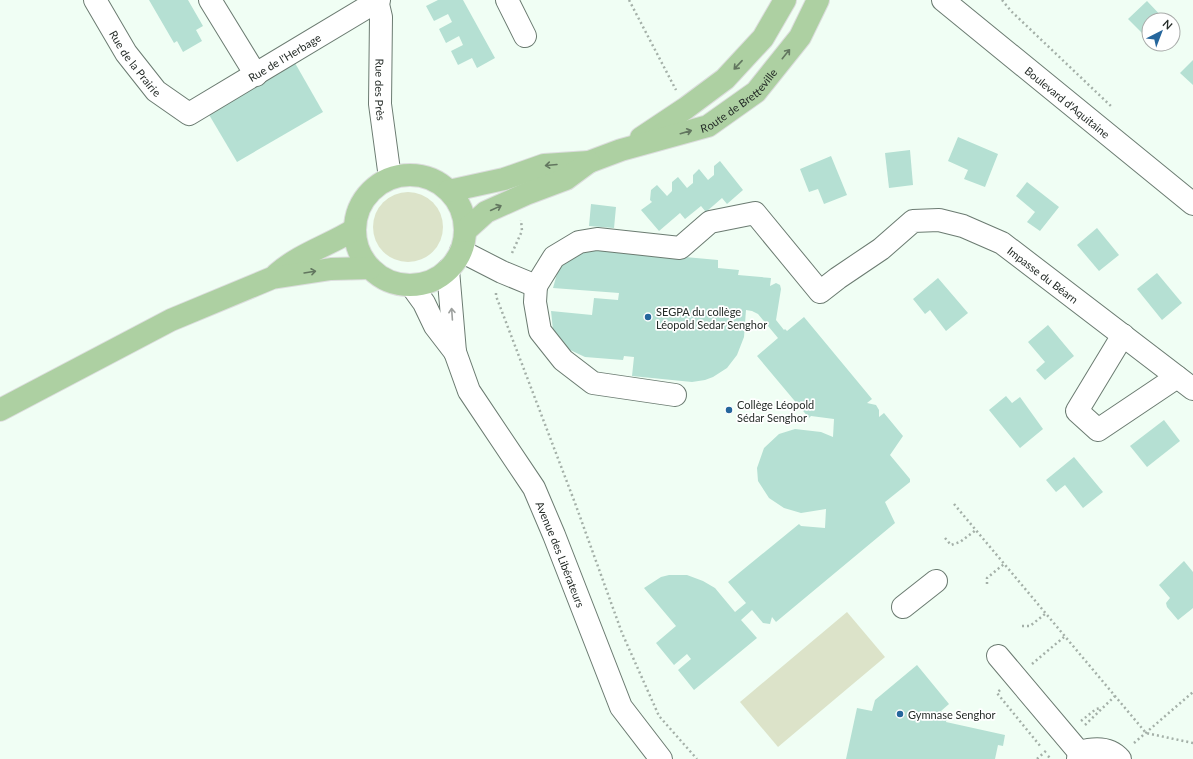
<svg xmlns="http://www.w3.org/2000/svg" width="1193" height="759" font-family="Lato,sans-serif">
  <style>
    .green { fill: #dce3c9 }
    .building { fill: #b5e0d3 }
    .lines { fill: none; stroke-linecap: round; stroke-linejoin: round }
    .minor-casing { stroke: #6b7b71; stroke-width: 24 }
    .major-casing { stroke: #dcdddd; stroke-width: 24 }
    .path { stroke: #a4b0a8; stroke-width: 2.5; stroke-dasharray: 2 3; stroke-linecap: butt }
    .minor { stroke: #fff; stroke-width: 22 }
    .major { stroke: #add0a2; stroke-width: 22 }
    .oneway { stroke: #62765f }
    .oneway2 { stroke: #9da09e }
    .poi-dot { fill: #25669c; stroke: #fff; stroke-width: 1.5 }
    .labels { text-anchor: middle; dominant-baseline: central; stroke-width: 3.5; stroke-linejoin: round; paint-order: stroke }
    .street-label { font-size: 11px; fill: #252c28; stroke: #fff }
    .poi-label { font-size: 11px; fill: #252c28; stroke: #fff; text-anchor: start }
  </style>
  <rect width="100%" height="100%" fill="#f0fef4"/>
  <g class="green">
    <circle cx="408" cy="227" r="35"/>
    <polygon points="847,612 885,657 778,747 740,702"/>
  </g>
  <g class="building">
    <polygon points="149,0 188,0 203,26 196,30 202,41 183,52 177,41 174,43"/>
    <polygon points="438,0 463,0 495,58 477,68 472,58 458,65 451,51 463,45 459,36 446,43 439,29 452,22 448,14 434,21 426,6"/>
    <polygon points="1147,1 1165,20 1149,20 1149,40 1128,19"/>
    <polygon points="1193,60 1193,85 1180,73"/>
    <polygon points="295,63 323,112 237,162 208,113"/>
    <polygon points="958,137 998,154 985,187 964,179 968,170 948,161"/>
    <polygon points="910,150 913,185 889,188 885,153"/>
    <polygon points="831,156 847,195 824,204 818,189 809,192 800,169"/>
    <polygon points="720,161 743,190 727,204 722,198 706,212 701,206 685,219 680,213 659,231 641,210 652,202 650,200 651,190 657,185 667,196 672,191 672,182 678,177 687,188 693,183 693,175 699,169 708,180 714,175 714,166"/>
    <polygon points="1027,182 1059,207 1040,231 1027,222 1035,212 1016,196"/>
    <polygon points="591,204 616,207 614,228 589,226"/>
    <polygon points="1097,228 1119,255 1099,271 1077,245"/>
    <polygon points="597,249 718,260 718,268 739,270 738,275 771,278 770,286 776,283 780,285 781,289 776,320 784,330 785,329 787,331 804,317 872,399 867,403 876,405 879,410 879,417 884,413 903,436 890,455 910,479 910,482 885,502 895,523 776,622 772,617 770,624 763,623 752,610 741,620 757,638 694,690 678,670 691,659 687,654 674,665 656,643 676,626 644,588 661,577 669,575 687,575 703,581 715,588 735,612 746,603 728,582 799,524 801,526 825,528 826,509 801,513 784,508 769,498 758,481 757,468 764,448 779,434 795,429 821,432 833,437 834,419 811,416 809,418 757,356 778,338 758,314 752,311 746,310 744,337 737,355 727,368 713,377 705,380 692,382 632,376 634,357 624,356 623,360 585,357 568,349 558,340 553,330 551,311 592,315 594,298 618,300 619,293 553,288 558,270 567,259 579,252"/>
    <polygon points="1157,273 1182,303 1162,320 1137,289"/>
    <polygon points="938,278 968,313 946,331 930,310 925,314 913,299"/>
    <polygon points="1048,325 1074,356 1045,380 1036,370 1045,362 1028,342"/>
    <polygon points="1006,396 1012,403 1020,397 1043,429 1020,448 989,410"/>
    <polygon points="1164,420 1180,441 1147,467 1130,446"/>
    <polygon points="1074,457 1103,492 1083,508 1065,485 1056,492 1046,480"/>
    <polygon points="1184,561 1193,572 1193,608 1178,620 1167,607 1166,603 1170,598 1159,585"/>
    <polygon points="917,665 949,704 941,711 947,717 946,722 1005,735 1003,746 998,745 995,759 846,759 857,708 872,711 875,700"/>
  </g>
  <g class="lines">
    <g class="minor-casing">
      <g id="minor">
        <path id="s1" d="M95 0 126 53 156 91 189 114 379 0"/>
        <polyline points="210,0 256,75"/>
        <path id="s2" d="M377 0 381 17 380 104 390 178"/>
        <polyline points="507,0 525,36"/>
        <path id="s3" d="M943 0 1193 204"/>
        <path id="s4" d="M461 251 502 272 536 286 554 257 579 242 597 239 680 248 710 222 755 213 820 292 838 278 881 249 913 221 939 220 963 226 1002 243 1193 389"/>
        <polyline points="448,270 455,352"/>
        <path id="s5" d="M411 285 424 303 435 326 455 352 469 391 534 488 554 535 621 707 661 759"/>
        <polyline points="536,286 535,302 540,331 563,360 593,383 675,395"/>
        <polyline points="1123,335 1077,411 1098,430 1177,377"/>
        <polyline points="903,607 936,581"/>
        <polyline points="998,656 1079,752"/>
        <path d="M1078 759 1079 752C1093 748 1109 746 1120 759"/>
      </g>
    </g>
    <g class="major-casing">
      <g id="major">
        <polyline points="641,138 686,108 725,79 763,38 785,0"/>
        <circle cx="410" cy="230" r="55"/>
        <path id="s6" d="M449 191 504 179 544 165 589 162 621 150 708 126 756 92 800 37 818 0"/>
        <polyline points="465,231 486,212 526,194 566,179 589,162"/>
        <path d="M277 274C299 254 330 245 355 229"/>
        <polyline points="0,410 171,320 272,278 331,269 370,268"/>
      </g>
    </g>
    <g class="path">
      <polyline points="629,0 676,90"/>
      <polyline points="1002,0 1011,11 1113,108"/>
      <polyline points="512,253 522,231 521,220"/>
      <polyline points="496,293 496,296 575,503 622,633 659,716 697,759"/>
      <polyline points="954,504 1146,733 1193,743"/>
      <polyline points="945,538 951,545 960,542 976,530"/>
      <polyline points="987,584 987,578 1004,564"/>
      <polyline points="1022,626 1030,626 1045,614"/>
      <polyline points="1032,664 1064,637"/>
      <polyline points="1000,690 997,693 1041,747"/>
      <polyline points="1081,721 1096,709 1101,708"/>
      <polyline points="1085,725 1115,696"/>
      <polyline points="1134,743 1193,692"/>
      <polyline points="1048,756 1051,759"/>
      <polyline points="1037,759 1048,749"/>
    </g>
    <use href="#minor" class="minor"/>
    <use href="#major" class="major"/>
  </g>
  <defs><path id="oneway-shaft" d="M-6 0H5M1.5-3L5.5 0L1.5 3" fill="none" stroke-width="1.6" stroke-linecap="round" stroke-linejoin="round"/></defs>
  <g class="oneway">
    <use href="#oneway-shaft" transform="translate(786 54) rotate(-51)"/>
    <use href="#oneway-shaft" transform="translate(738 65) rotate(133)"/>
    <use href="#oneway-shaft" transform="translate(686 132) rotate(-16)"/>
    <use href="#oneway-shaft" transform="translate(551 165) rotate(175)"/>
    <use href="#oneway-shaft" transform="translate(496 208) rotate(-25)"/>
    <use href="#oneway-shaft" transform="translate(310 272) rotate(-9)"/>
  </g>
  <use class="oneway2" href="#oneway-shaft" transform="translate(452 314) rotate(-94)"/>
  <g class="poi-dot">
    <circle cx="648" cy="317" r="4"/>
    <circle cx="729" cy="410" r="4"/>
    <circle cx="900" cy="714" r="4"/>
  </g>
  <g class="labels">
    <g class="street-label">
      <text stroke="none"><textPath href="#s1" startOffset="261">Rue de l'Herbage</textPath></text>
      <text stroke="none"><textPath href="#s1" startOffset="75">Rue de la Prairie</textPath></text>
      <text stroke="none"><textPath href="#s2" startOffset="90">Rue des Près</textPath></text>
      <text stroke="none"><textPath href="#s6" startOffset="308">Route de Bretteville</textPath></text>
      <text stroke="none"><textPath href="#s3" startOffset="161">Boulevard d'Aquitaine</textPath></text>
      <text stroke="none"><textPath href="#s4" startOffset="698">Impasse du Béarn</textPath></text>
      <text stroke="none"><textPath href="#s5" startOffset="310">Avenue des Libérateurs</textPath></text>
    </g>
    <g class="poi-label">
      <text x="656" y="311">SEGPA du collège<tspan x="656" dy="13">Léopold Sedar Senghor</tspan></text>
      <text x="737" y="404">Collège Léopold<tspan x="737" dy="13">Sédar Senghor</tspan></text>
      <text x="908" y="714">Gymnase Senghor</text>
    </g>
  </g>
  <g transform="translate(1161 32) rotate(42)"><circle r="19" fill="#ffffff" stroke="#a8aba9"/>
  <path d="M0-3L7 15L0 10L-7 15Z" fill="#25669c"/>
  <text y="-6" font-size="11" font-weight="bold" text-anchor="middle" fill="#252c28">N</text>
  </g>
</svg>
